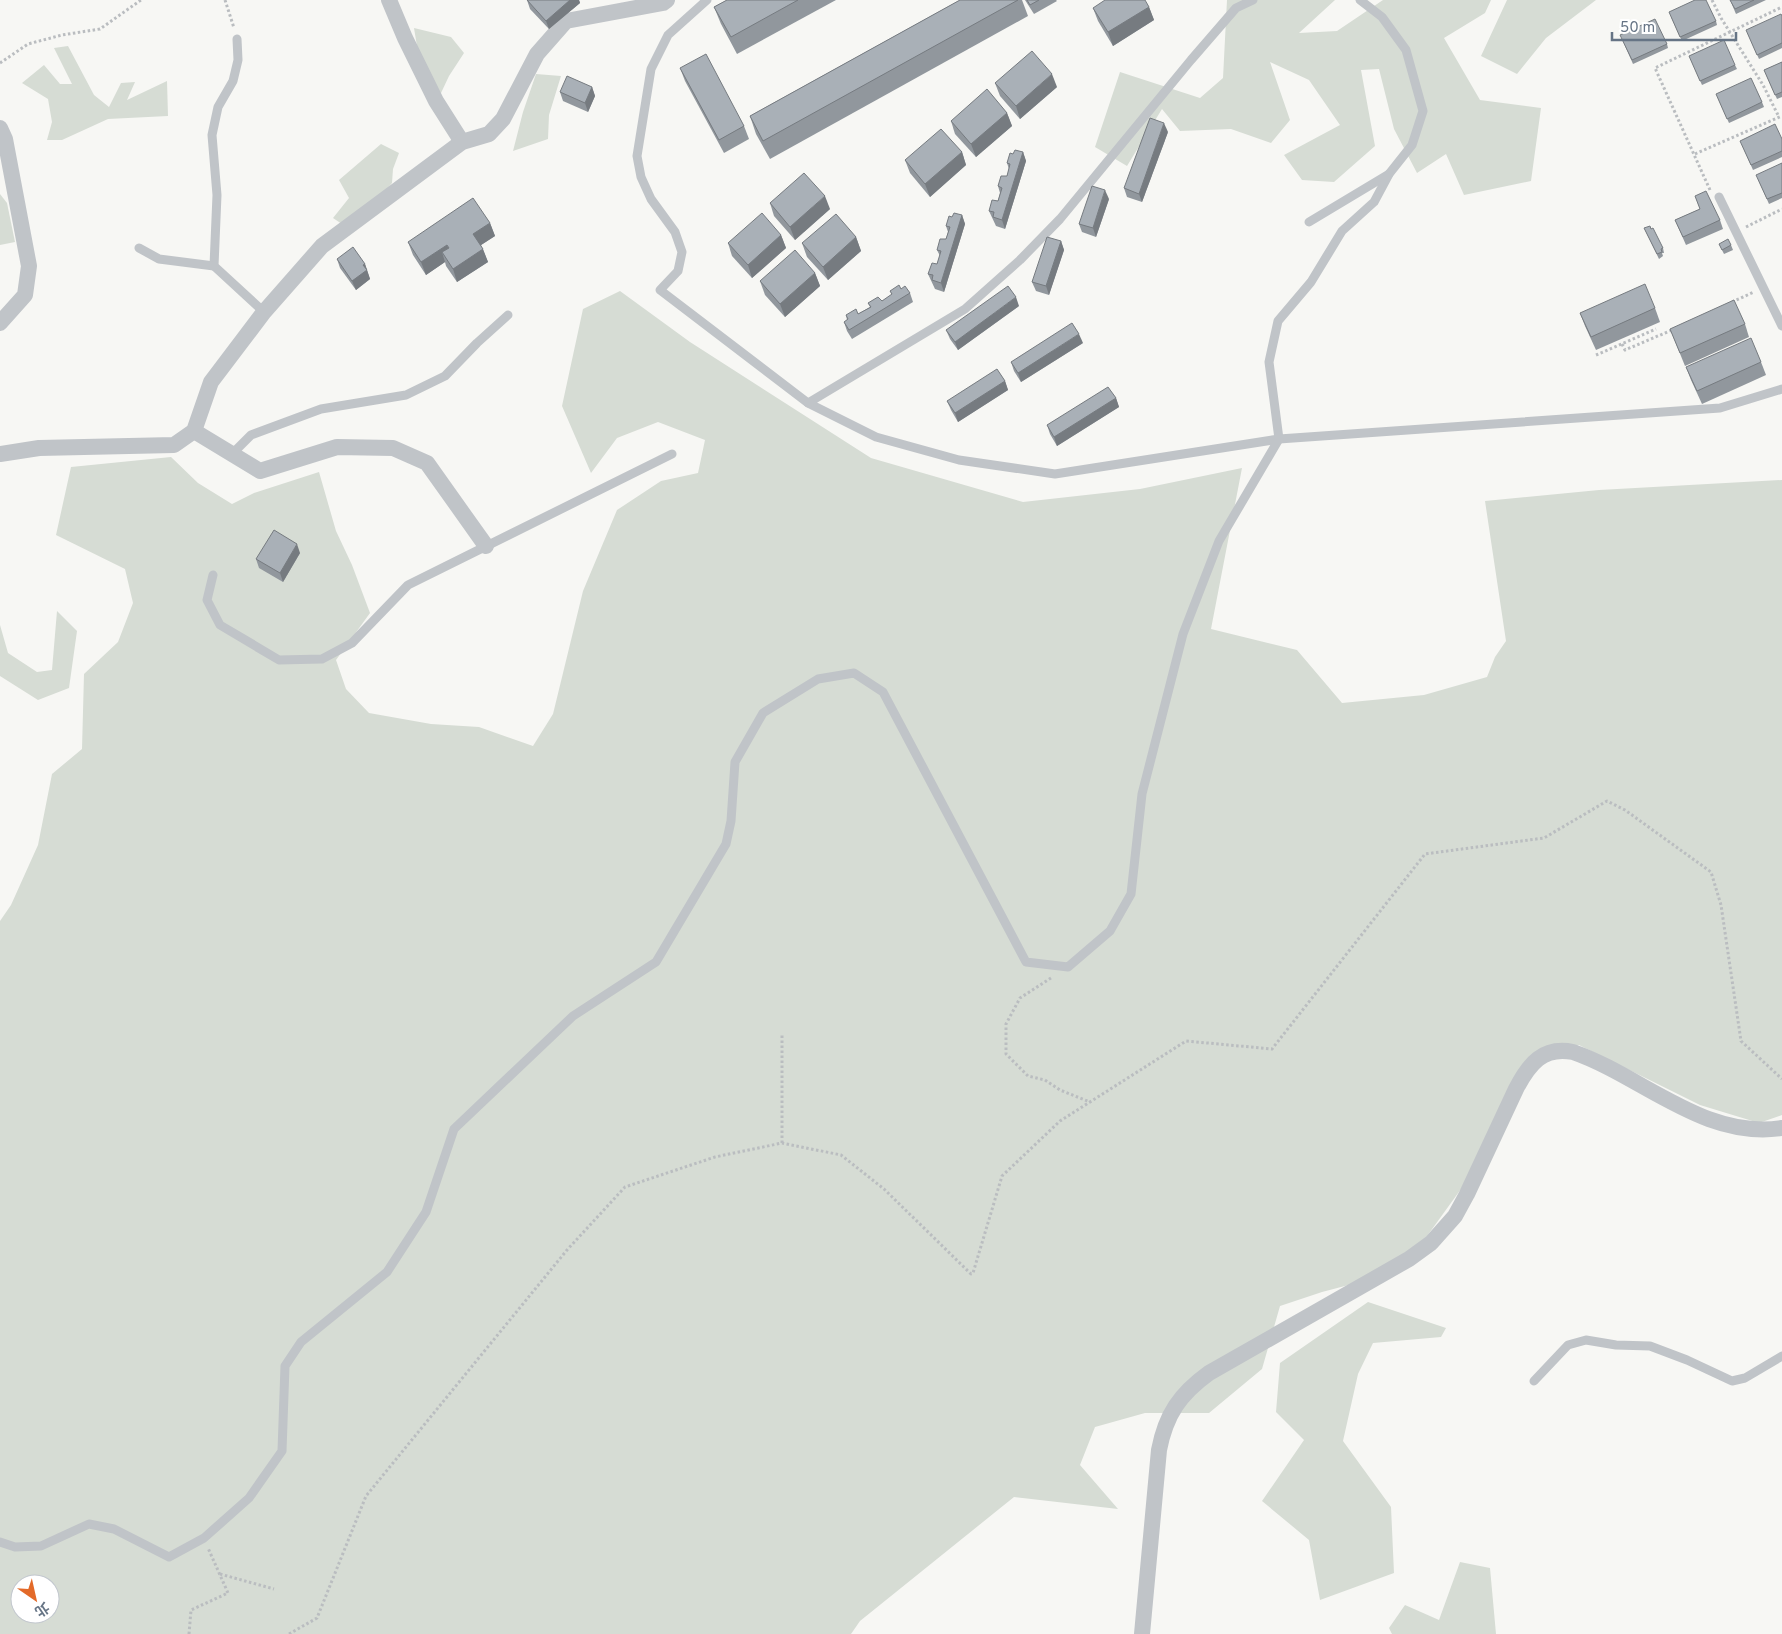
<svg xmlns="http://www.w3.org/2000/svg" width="1782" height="1634" font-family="Overpass,'Noto Sans TC',sans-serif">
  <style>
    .green { fill: #d6dcd4; fill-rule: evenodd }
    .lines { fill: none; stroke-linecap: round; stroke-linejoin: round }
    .path { stroke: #babdc0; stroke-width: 3; stroke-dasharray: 2.5 2.5; stroke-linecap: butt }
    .service { stroke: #c0c4c8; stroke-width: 9 }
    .minor { stroke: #c0c4c8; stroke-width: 16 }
    .wall { fill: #91979d }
    .shaded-wall { fill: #767b80 }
    .building { fill: #a9b0b7; stroke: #767b80 }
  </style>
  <rect width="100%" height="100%" fill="#f7f7f4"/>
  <g class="green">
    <polygon points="1227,0 1335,0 1299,33 1337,31 1383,0 1491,0 1485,13 1444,38 1480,100 1541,108 1531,181 1464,195 1446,154 1417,173 1394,129 1379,69 1361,70 1375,146 1334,182 1302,180 1284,155 1340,125 1309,80 1270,62 1290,120 1271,143 1231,129 1180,131 1162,109 1127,166 1095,147 1120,72 1200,98 1223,78"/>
    <polygon points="1507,0 1596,0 1546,38 1517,74 1481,56"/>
    <polygon points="414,28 451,37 464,53 449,76 441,93 424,88"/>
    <polygon points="68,46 94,95 109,107 121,83 135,82 127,100 167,81 168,116 108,119 62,140 47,140 52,122 48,99 22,83 44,65 60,84 72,84 54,48"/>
    <polygon points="536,74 561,76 549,115 548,139 513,151 523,112"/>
    <polygon points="381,144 399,153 393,169 392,183 351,230 333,218 349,198 339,180"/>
    <polygon points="0,194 7,203 15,242 0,245"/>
    <path d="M620 291 690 342 871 458 1023 502 1140 489 1242 468 1211 629 1297 650 1342 703 1424 695 1487 677 1495 657 1506 641 1485 501 1599 490 1782 480V1115L1759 1123 1700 1105 1579 1045 1523 1066 1461 1189 1422 1243 1364 1281 1322 1292 1280 1306 1262 1369 1209 1413H1145L1095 1427 1080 1465 1118 1509 1014 1497 860 1621 851 1634H0V921L11 905 38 845 52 774 82 749 84 674 118 642 133 603 125 569 56 535 71 467 171 457 198 483 232 504 254 493 319 472 336 531 352 565 370 613 336 660 346 689 369 713 431 724 479 727 533 746 553 714 583 591 617 510 661 481 698 473 705 440 658 422 617 438 591 473 562 406 583 309ZM20 1584H50V1614H20Z"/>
    <polygon points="57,611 77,631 69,688 38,700 0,676 0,625 8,653 37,672 52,670"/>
    <polygon points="1368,1302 1446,1328 1441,1337 1373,1343 1358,1374 1343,1441 1391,1507 1394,1573 1320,1600 1309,1540 1262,1501 1304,1440 1276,1412 1280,1363"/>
    <polygon points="1460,1562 1490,1568 1496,1634 1392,1634 1389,1628 1405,1605 1439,1620"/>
  </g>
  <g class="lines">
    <g class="path">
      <polyline points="225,0 234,28"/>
      <polyline points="1712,0 1721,18 1763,85 1779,117"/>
      <polyline points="0,63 28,44 62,35 100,29 141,0"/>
      <polyline points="1695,154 1782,116"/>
      <polyline points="1710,190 1655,68 1782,7"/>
      <polyline points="1746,227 1782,209"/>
      <polyline points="1732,302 1754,292"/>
      <polyline points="1622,344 1625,350 1672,330"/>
      <polyline points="1596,355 1656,329"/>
      <polyline points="1051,978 1020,998 1006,1024 1006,1054 1028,1076 1045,1080 1060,1090 1090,1102"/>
      <polyline points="782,1143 782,1035"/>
      <polyline points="220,1574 274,1589"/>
      <polyline points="189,1634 191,1610 228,1593 208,1548"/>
      <polyline points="289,1634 317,1618 366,1496 567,1250 625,1187 715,1157 782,1143 841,1155 884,1189 971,1274 973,1273 1002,1176 1060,1121 1186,1041 1272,1049 1425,854 1544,838 1607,801 1625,810 1711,872 1721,905 1741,1041 1782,1079"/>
    </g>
    <g class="service">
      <polyline points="707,0 668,35 651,69 637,156 641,177 651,199 675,232 682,252 678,271 660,290 808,403 876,437 959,460 1055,474 1279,439 1720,408 1782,389"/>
      <polyline points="237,39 238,60 233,81 218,107 212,135 217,195 214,266 264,312"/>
      <polyline points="1719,197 1782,326"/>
      <polyline points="1309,222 1389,174"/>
      <polyline points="139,248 159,259 214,266"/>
      <polyline points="808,403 965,309 1020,260 1060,219 1191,60 1236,8 1253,0"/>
      <polyline points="232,454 251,435 321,409 406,395 445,376 477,343 508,315"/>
      <polyline points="213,575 207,600 220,625 279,660 322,659 352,643 408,585 672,454"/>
      <polyline points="1534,1381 1568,1345 1586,1340 1616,1345 1650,1346 1687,1360 1732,1381 1745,1378 1782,1356"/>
      <polyline points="0,1542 15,1547 41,1546 89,1524 114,1529 169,1557 204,1538 249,1498 282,1451 285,1366 301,1342 387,1272 426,1212 454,1129 573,1016 656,962 726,844 731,821 735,762 763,713 818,679 854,673 883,692 1026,962 1068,967 1110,931 1131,894 1142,794 1183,634 1219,541 1279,439 1269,362 1278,321 1311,282 1342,231 1374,202 1389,174 1412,145 1423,111 1406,50 1382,17 1360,0"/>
    </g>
    <g class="minor">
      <polyline points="389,0 405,38 436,101 462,142"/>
      <polyline points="0,128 5,139 29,266 25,295 0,323"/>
      <polyline points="194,431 260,471 337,447 393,448 427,463 486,546"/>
      <polyline points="0,454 39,448 174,445 194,431 211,382 264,312 322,246 462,142 489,134 503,119 537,54 566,21 663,3 667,0"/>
      <path d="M1142 1634 1159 1450C1166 1414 1180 1394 1209 1373L1409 1259 1431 1243 1455 1216 1467 1194 1516 1089C1529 1064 1543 1046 1573 1052 1642 1076 1704 1140 1782 1128"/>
    </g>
  </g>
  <g class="wall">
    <polygon points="527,0 579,0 580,3 549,29 530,9"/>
    <polygon points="727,0 836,0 737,54 721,24 714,7"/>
    <polygon points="960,0 1022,0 1028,16 770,159 756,134 750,116"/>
    <polygon points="1025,0 1056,0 1057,1 1034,14"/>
    <polygon points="1730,0 1766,0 1736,14"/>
    <polygon points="1149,7 1154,20 1113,46 1098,21 1093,8"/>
    <polygon points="1782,16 1782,48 1759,59 1748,34"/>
    <polygon points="1671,17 1716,21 1717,25 1682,41"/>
    <polygon points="1622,39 1667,44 1668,48 1633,64"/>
    <polygon points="1691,60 1735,65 1737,69 1702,85"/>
    <polygon points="1782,62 1782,97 1777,99 1764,70"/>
    <polygon points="680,68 744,126 749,139 724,153 685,81"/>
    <polygon points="995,83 1057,87 1020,119 1000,96"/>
    <polygon points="592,87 595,96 588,112 563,101 560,92"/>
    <polygon points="1718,98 1762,102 1764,107 1729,123"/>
    <polygon points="1007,113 1012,126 976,157 955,134 951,121"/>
    <polygon points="1168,132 1142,202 1127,197 1124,188"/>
    <polygon points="1782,139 1782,157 1753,170 1742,145"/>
    <polygon points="962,152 966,165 930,197 910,173 905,160"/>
    <polygon points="1023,152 1026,161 1005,229 996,226 989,211 998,201 1000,193 998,186 1007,176 1009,169 1007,163 1013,154"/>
    <polygon points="1782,163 1782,198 1769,204 1758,179"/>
    <polygon points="1695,196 1720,220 1723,229 1686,245 1675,220 1700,209"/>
    <polygon points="1109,199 1096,237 1082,232 1079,224"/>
    <polygon points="770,203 830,209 795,240 774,216"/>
    <polygon points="962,215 965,224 944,292 935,289 928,274 937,264 940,256 937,250 946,239 948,232 946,226 952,217"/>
    <polygon points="490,223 495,236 481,245 488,262 457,282 446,266 445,262 426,275 413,255 408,242"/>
    <polygon points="1644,228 1663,248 1664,253 1662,253 1663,256 1659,259"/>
    <polygon points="781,235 786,248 752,278 732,256 728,243"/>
    <polygon points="856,237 861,251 828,280 807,257 802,243"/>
    <polygon points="1061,241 1064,250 1049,295 1036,291 1032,282"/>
    <polygon points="1719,244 1731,245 1733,250 1724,254"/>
    <polygon points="337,259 365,264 370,279 356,290 340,268"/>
    <polygon points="815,273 820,286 785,317 765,295 760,281"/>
    <polygon points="901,289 910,293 913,302 852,339 847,331 844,322 847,320 846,315 858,314 870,307 868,303 882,301 892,295 890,291"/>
    <polygon points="1019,306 958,350 950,339 946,330"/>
    <polygon points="1655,308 1660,322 1596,350 1585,326 1580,313"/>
    <polygon points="1745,324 1749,337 1685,366 1670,329"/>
    <polygon points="1083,343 1021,382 1014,371 1011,362"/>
    <polygon points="1761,362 1766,375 1702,404 1691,380 1686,367"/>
    <polygon points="1005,381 1008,390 958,422 951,410 947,401"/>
    <polygon points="1116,398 1119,407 1057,446 1050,434 1047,425"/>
    <polygon points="300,553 283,582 259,568 256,559"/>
  </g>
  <g class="shaded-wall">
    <polygon points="570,0 579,0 580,3 549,29 546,21"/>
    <polygon points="1149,7 1154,20 1113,46 1108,32"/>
    <polygon points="1052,74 1057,87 1020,119 1016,106"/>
    <polygon points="592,87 595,96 588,112 585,103"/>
    <polygon points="1007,113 1012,126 976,157 971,144"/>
    <polygon points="1164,123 1168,132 1142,202 1139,194"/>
    <polygon points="962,152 966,165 930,197 925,184"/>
    <polygon points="1023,152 1026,161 1005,229 1002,220"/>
    <polygon points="1105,190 1109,199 1096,237 1093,228"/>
    <polygon points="825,196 830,209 795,240 790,227"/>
    <polygon points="962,215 965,224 944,292 941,283"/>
    <polygon points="490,223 495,236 478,247 473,234"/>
    <polygon points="781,235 786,248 752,278 748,265"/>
    <polygon points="856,237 861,251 828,280 823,267"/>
    <polygon points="1061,241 1064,250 1049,295 1046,286"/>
    <polygon points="447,245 452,258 442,252 445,262 426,275 421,262"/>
    <polygon points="483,249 488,262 457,282 453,269"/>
    <polygon points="365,264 370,279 356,290 352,281 363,265"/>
    <polygon points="815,273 820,286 785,317 780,304"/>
    <polygon points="1016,297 1019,306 958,350 955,342"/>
    <polygon points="1079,334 1083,343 1021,382 1018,373"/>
    <polygon points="1005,381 1008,390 958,422 955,413"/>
    <polygon points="1116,398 1119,407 1057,446 1054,437"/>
    <polygon points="297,544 300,553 283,582 280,573"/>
  </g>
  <g class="building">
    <polygon points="527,0 570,0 546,21"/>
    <polygon points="727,0 798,0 731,37 714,7"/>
    <polygon points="960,0 1018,0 763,141 750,116"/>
    <polygon points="1027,0 1039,0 1030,5"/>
    <polygon points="1105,0 1145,0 1149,7 1108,32 1093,8"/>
    <polygon points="1695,0 1706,0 1716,21 1680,37 1669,12"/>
    <polygon points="1730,0 1754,0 1735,9"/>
    <polygon points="1781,14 1782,16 1782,43 1757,55 1746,30"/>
    <polygon points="1655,19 1667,44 1632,60 1620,35"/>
    <polygon points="1724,40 1735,65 1700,81 1689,56"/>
    <polygon points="1032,51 1052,74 1016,106 995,83"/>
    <polygon points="706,54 744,126 719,140 680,68"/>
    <polygon points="1782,62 1782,92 1775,95 1764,70"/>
    <polygon points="567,76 592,87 585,103 560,92"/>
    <polygon points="1751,78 1762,102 1727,119 1716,94"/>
    <polygon points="987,89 1007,113 971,144 951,121"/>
    <polygon points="1150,118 1164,123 1139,194 1124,188"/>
    <polygon points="1775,124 1782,139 1782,151 1751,165 1740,141"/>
    <polygon points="941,129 962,152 925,184 905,160"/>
    <polygon points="1015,150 1023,152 1002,220 993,217 994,212 989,211 992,200 998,201 1002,188 998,186 1001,176 1007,176 1010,164 1007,163 1010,153 1013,154"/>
    <polygon points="1782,163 1782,193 1767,199 1756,175"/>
    <polygon points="804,173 825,196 790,227 770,203"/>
    <polygon points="1092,186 1105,190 1093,228 1079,224"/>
    <polygon points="1706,191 1720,220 1683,237 1675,220 1700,209 1695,196"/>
    <polygon points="473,198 490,223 473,234 483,249 453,269 442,252 449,248 447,245 421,262 408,242"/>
    <polygon points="762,213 781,235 748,265 728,243"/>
    <polygon points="954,213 962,215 941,283 932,280 933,275 928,274 932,263 937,264 941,251 937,250 940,239 946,239 950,227 946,226 949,216 952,217"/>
    <polygon points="836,214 856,237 823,267 802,243"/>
    <polygon points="1650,226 1651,229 1653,228 1663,248 1661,249 1662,252 1657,254 1644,228"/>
    <polygon points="1047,237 1061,241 1046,286 1032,282"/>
    <polygon points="1728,239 1731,245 1722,250 1719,244"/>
    <polygon points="353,247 365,264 363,265 367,270 352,281 337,259"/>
    <polygon points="795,250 815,273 780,304 760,281"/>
    <polygon points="1645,284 1655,308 1591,337 1580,313"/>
    <polygon points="899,285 901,289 905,286 910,293 849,330 844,322 848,319 846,315 856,309 858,314 871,307 868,303 878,297 882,301 892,294 890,291"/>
    <polygon points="1008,286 1016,297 955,342 946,330"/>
    <polygon points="1734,300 1745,324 1680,353 1670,329"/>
    <polygon points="1072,323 1079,334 1018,373 1011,362"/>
    <polygon points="1751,338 1761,362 1697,391 1686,367"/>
    <polygon points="997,369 1005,381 955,413 947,401"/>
    <polygon points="1108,387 1116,398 1054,437 1047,425"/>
    <polygon points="274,530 297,544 280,573 256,559"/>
  </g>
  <g transform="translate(35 1599) rotate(146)"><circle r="24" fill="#ffffff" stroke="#c2c7ce"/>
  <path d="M0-4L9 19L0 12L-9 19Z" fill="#e36a29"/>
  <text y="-8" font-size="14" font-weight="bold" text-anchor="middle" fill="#667485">北</text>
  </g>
  <path d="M1612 32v8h124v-8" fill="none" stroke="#667485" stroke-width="2.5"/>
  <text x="1620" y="32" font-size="15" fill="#667485" stroke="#ffffff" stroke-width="4" paint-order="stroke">50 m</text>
</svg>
